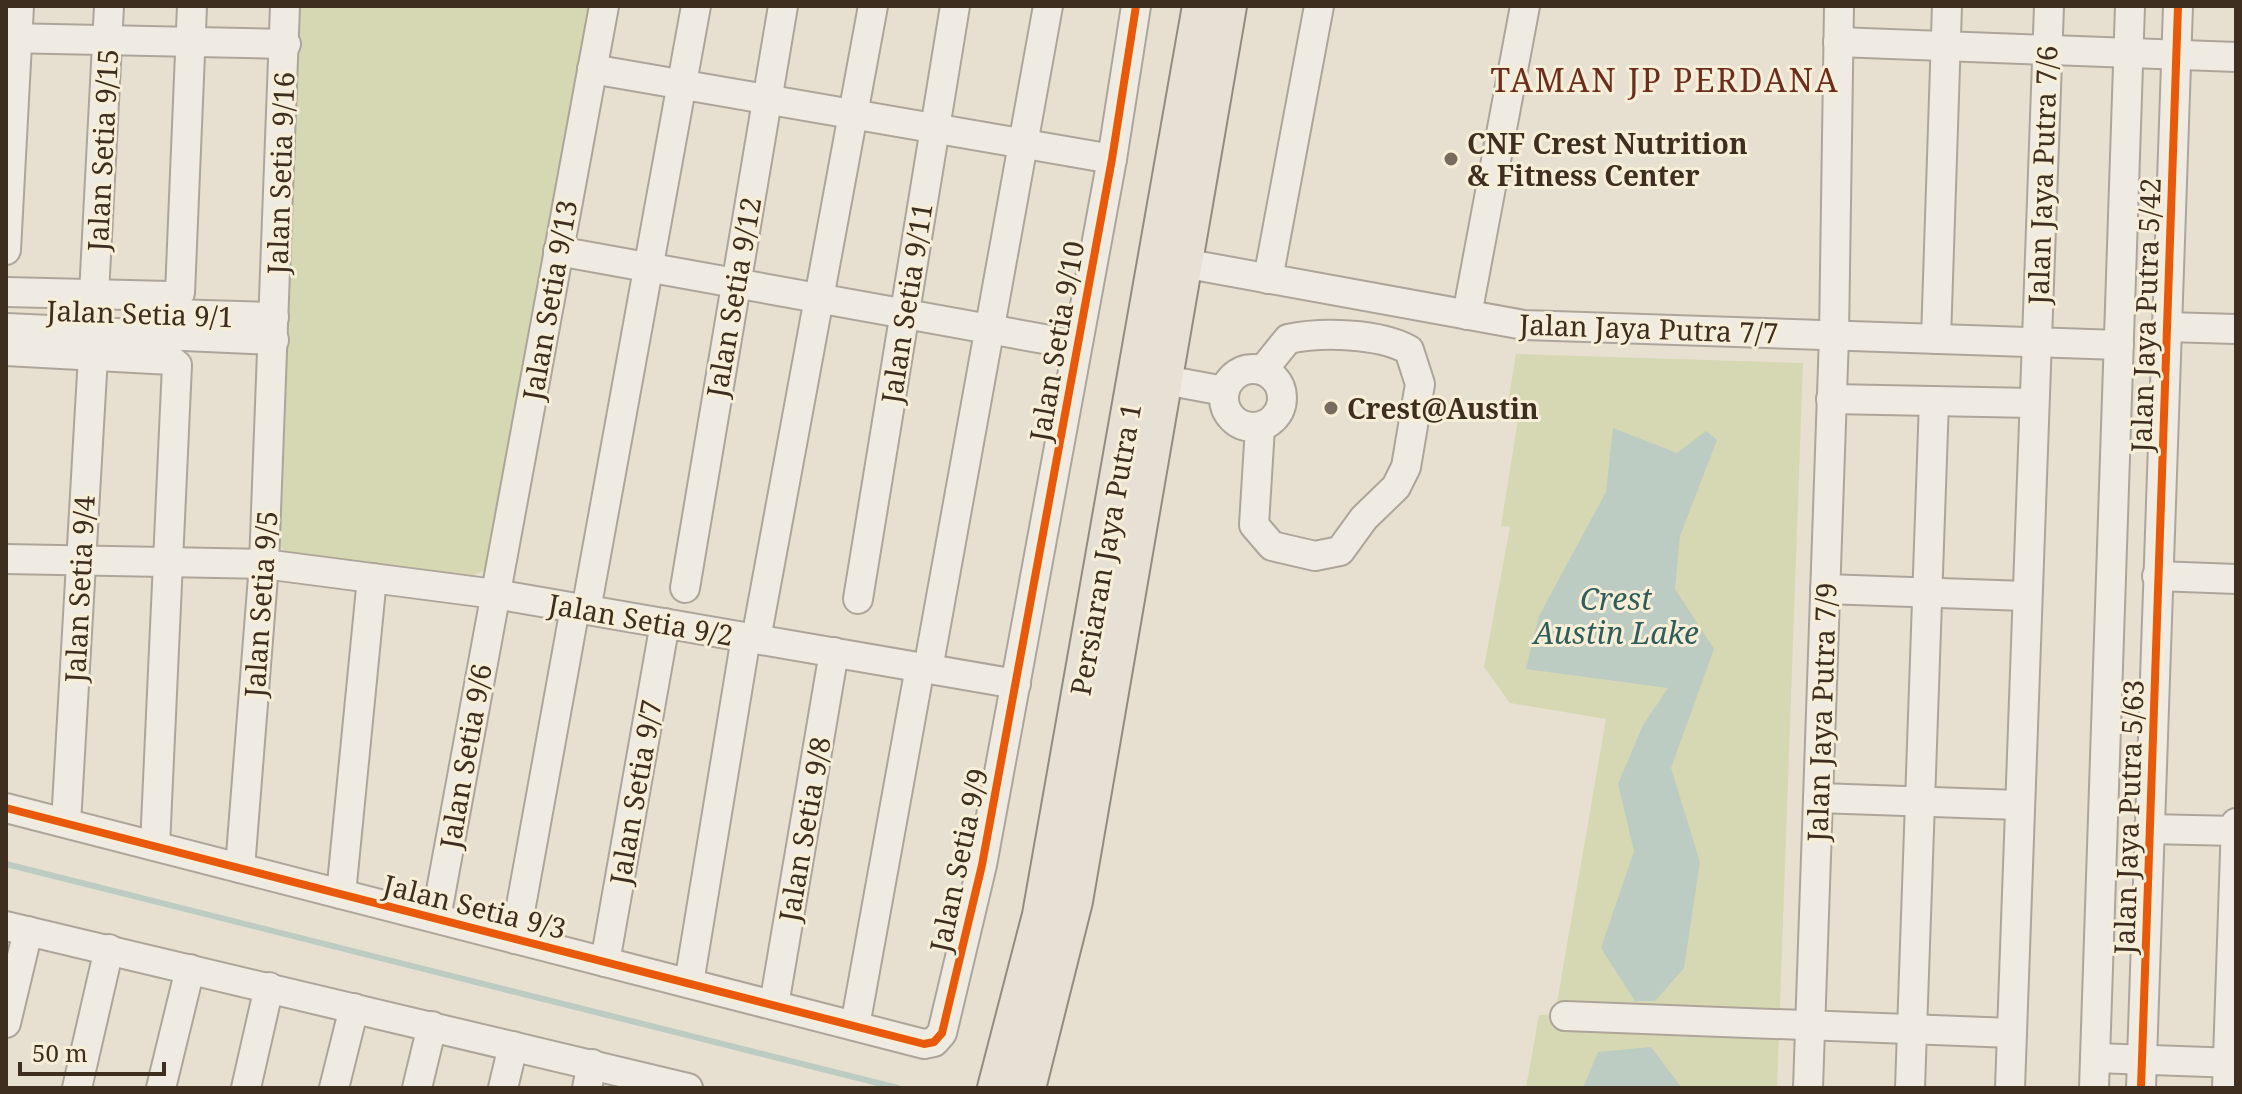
<svg xmlns="http://www.w3.org/2000/svg" width="2242" height="1094" font-family="'Noto Serif',serif">
  <style>
    .green { fill: #d6d7b3 }
    .water { fill: #bcccc2 }
    .lines { fill: none; stroke-linecap: round; stroke-linejoin: round }
    .stream { stroke: #bcccc2; stroke-width: 6 }
    .minor-casing { stroke: #ada599; stroke-width: 32 }
    .major-casing { stroke: #928b80; stroke-width: 38 }
    .minor { stroke: #efebe3; stroke-width: 28 }
    .major { stroke: #e6e1d4; stroke-width: 34 }
    .cycleway-casing { stroke: #f7eed8; stroke-width: 13 }
    .cycleway { stroke: #e8590c; stroke-width: 8 }
    .poi-dot { fill: #786c5e; stroke: #f7eed8; stroke-width: 3 }
    .labels { text-anchor: middle; dominant-baseline: central; stroke-width: 6; stroke-linejoin: round; paint-order: stroke }
    .poi-label { font-size: 28px; font-weight: bold; fill: #3d2e20; stroke: #f7eed8; text-anchor: start }
    .street-label { font-size: 28px; fill: #3d2e20; stroke: #f7eed8 }
    .water-label { font-size: 30px; font-style: italic; fill: #2f5d5a; stroke: #f7eed8 }
    .quarter-label { font-size: 32px; letter-spacing: 2px; fill: #6b2e1e; stroke: #f7eed8 }
  </style>
  <rect width="100%" height="100%" fill="#e7e0d1"/>
  <g class="green">
    <polygon points="297,6 590,6 495,567 473,575 288,555 277,543"/>
    <polygon points="1516,354 1803,363 1777,1088 1526,1088 1539,1015 1555,1014 1606,719 1510,703 1484,667 1510,527 1501,526 1520,407 1508,403"/>
  </g>
  <g class="water">
    <polygon points="1613,428 1677,453 1706,431 1717,440 1680,536 1675,589 1714,649 1671,768 1700,862 1684,968 1655,1001 1635,1001 1601,948 1634,851 1618,784 1643,725 1668,688 1526,669 1539,616 1606,492"/>
    <polygon points="1651,1047 1682,1088 1583,1088 1598,1052"/>
  </g>
  <g class="lines">
    <polyline class="stream" points="6,864 898,1088"/>
    <g class="minor-casing">
      <g id="minor">
        <polyline points="6,38 286,44"/>
        <polyline points="1838,42 2236,57"/>
        <polyline points="592,69 1112,159"/>
        <polyline points="6,250 19,6"/>
        <polyline points="558,251 1077,345"/>
        <polyline points="1183,263 1524,325 2119,345"/>
        <polyline points="1268,279 1319,6"/>
        <polyline points="6,292 169,296 180,293 192,6"/>
        <polyline points="94,294 109,6"/>
        <polyline points="139,313 274,317"/>
        <polyline points="1467,315 1525,6"/>
        <polyline points="2167,327 2236,329"/>
        <polyline points="6,328 274,340"/>
        <polyline points="1936,339 1947,6"/>
        <polyline points="6,351 171,360 177,365 155,846"/>
        <circle cx="1253" cy="398" r="29"/>
        <polyline points="1165,380 1224,391"/>
        <polyline points="1831,399 2033,403"/>
        <path d="M1260 427 1254 525 1272 546 1315 556 1340 551 1364 518 1396 487 1406 467 1420 384 1409 350C1379 333 1321 332 1288 339L1263 370"/>
        <polyline points="6,559 264,564 495,594 1016,684"/>
        <polyline points="2157,576 2236,579"/>
        <polyline points="685,588 783,6"/>
        <polyline points="1825,589 2026,596"/>
        <polyline points="858,599 955,6"/>
        <polyline points="586,610 696,6"/>
        <polyline points="756,639 873,6"/>
        <polyline points="928,669 1048,6"/>
        <polyline points="1818,798 2019,805"/>
        <polyline points="6,808 924,1044 934,1042 942,1033 982,865 1112,159 1136,6"/>
        <polyline points="66,823 93,356"/>
        <polyline points="2149,829 2236,831"/>
        <polyline points="240,868 264,564 285,6"/>
        <polyline points="341,894 372,578"/>
        <polyline points="436,918 604,6"/>
        <polyline points="6,926 688,1088"/>
        <polyline points="515,939 575,608"/>
        <polyline points="605,962 665,623"/>
        <polyline points="689,983 746,637"/>
        <polyline points="774,1005 834,652"/>
        <polyline points="1565,1016 2012,1033"/>
        <polyline points="6,1023 28,931"/>
        <polyline points="855,1026 920,667"/>
        <polyline points="2095,1058 2236,1063"/>
        <polyline points="77,1088 109,949"/>
        <polyline points="161,1088 190,969"/>
        <polyline points="246,1088 269,987"/>
        <polyline points="334,1088 354,1008"/>
        <polyline points="417,1088 432,1026"/>
        <polyline points="503,1088 513,1046"/>
        <polyline points="587,1088 592,1064"/>
        <polyline points="1808,1088 1834,336 1839,6"/>
        <polyline points="1910,1088 1934,401"/>
        <polyline points="2010,1088 2049,6"/>
        <polyline points="2094,1088 2130,6"/>
        <polyline points="2141,1088 2178,6"/>
        <polyline points="2227,1088 2236,823"/>
      </g>
    </g>
    <g class="major-casing">
      <g id="major">
        <polyline points="995,1088 1040,915 1200,6"/>
        <polyline points="1028,1088 1075,901 1229,6"/>
      </g>
    </g>
    <use href="#minor" class="minor"/>
    <use href="#major" class="major"/>
    <g class="cycleway-casing">
      <g id="cycleway">
        <polyline points="6,808 924,1044 934,1042 942,1033 982,865 1112,159 1136,6"/>
        <polyline points="2141,1088 2178,6"/>
      </g>
    </g>
    <use href="#cycleway" class="cycleway"/>
  </g>
  <g class="poi-dot">
    <circle cx="1451" cy="159" r="8"/>
    <circle cx="1331" cy="408" r="8"/>
  </g>
  <g class="labels">
    <g class="poi-label">
      <text x="1467" y="143">CNF Crest Nutrition<tspan x="1467" dy="32">&amp; Fitness Center</tspan></text>
      <text x="1347" y="408">Crest@Austin</text>
    </g>
    <g class="street-label">
      <text transform="translate(102 150) rotate(-87)">Jalan Setia 9/15</text>
      <text transform="translate(280 173) rotate(-88)">Jalan Setia 9/16</text>
      <text transform="translate(2042 175) rotate(-88)">Jalan Jaya Putra 7/6</text>
      <text transform="translate(733 297) rotate(-80)">Jalan Setia 9/12</text>
      <text transform="translate(549 300) rotate(-80)">Jalan Setia 9/13</text>
      <text transform="translate(906 303) rotate(-81)">Jalan Setia 9/11</text>
      <text transform="translate(140 313) rotate(2)">Jalan Setia 9/1</text>
      <text transform="translate(2145 315) rotate(-88)">Jalan Jaya Putra 5/42</text>
      <text transform="translate(1649 328) rotate(2)">Jalan Jaya Putra 7/7</text>
      <text transform="translate(1056 341) rotate(-80)">Jalan Setia 9/10</text>
      <text transform="translate(1105 549) rotate(-80)">Persiaran Jaya Putra 1</text>
      <text transform="translate(79 589) rotate(-87)">Jalan Setia 9/4</text>
      <text transform="translate(260 604) rotate(-86)">Jalan Setia 9/5</text>
      <text transform="translate(641 619) rotate(10)">Jalan Setia 9/2</text>
      <text transform="translate(1821 712) rotate(-88)">Jalan Jaya Putra 7/9</text>
      <text transform="translate(465 756) rotate(-80)">Jalan Setia 9/6</text>
      <text transform="translate(635 792) rotate(-80)">Jalan Setia 9/7</text>
      <text transform="translate(2128 817) rotate(-88)">Jalan Jaya Putra 5/63</text>
      <text transform="translate(804 829) rotate(-80)">Jalan Setia 9/8</text>
      <text transform="translate(958 860) rotate(-78)">Jalan Setia 9/9</text>
      <text transform="translate(475 906) rotate(14)">Jalan Setia 9/3</text>
    </g>
    <g class="water-label">
      <text x="1616" y="598">Crest<tspan x="1616" dy="34">Austin Lake</tspan></text>
    </g>
    <g class="quarter-label">
      <text x="1665" y="79">TAMAN JP PERDANA</text>
    </g>
  </g>
  <rect width="2242" height="1094" fill="none" stroke="#3d2e20" stroke-width="16"/>
  <path d="M20 1062v12h144v-12" fill="none" stroke="#3d2e20" stroke-width="4"/>
  <text x="32" y="1062" font-size="24" fill="#3d2e20" stroke="#f7eed8" stroke-width="6" paint-order="stroke">50 m</text>
</svg>
